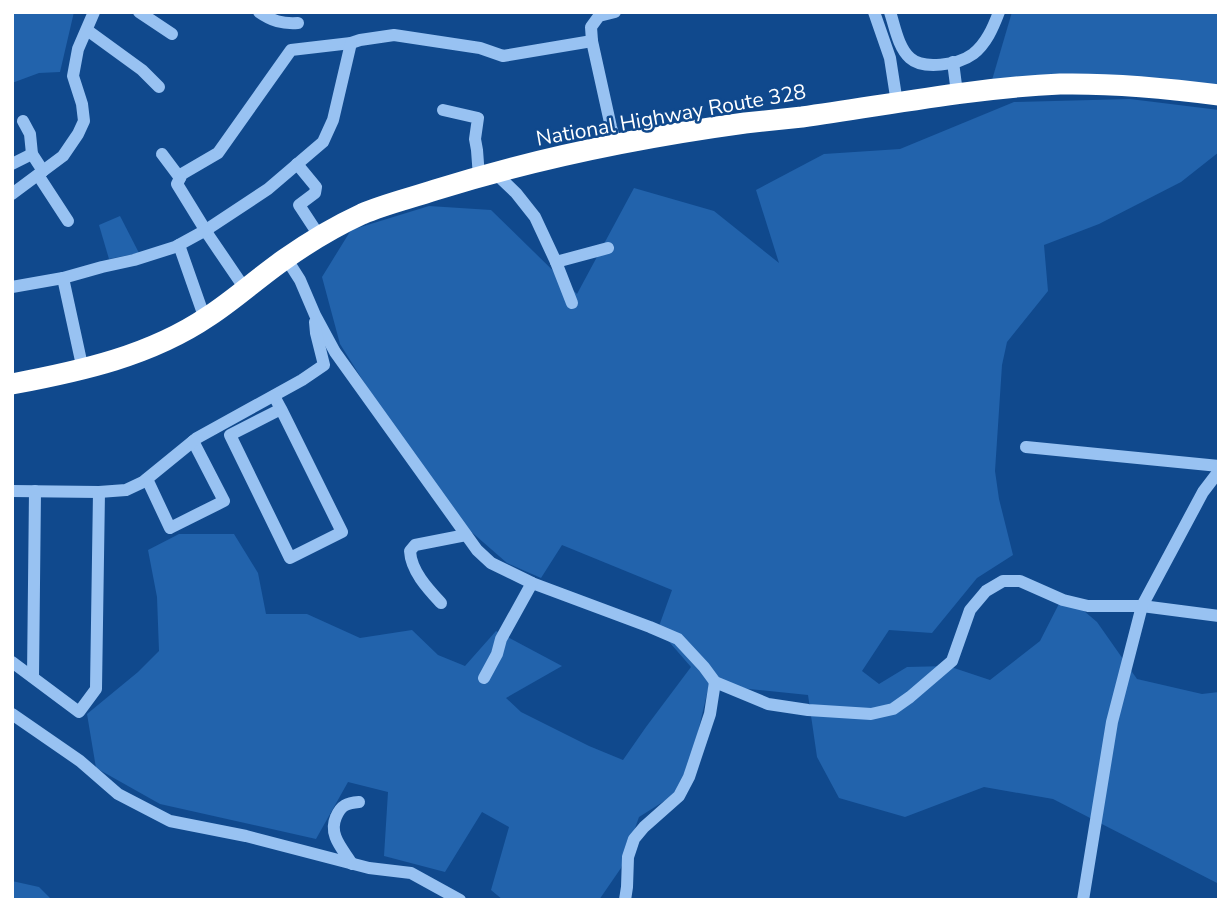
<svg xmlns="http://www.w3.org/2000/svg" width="1231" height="912" font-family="'Nunito Sans',sans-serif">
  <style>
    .green { fill: #2263ac }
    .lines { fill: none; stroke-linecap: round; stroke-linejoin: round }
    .minor { stroke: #98c2f2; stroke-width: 12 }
    .highway { stroke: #fff; stroke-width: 21 }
    .labels { text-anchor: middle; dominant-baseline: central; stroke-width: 5; stroke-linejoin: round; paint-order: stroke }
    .street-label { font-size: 21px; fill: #fff; stroke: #10498d }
  </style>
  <rect width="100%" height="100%" fill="#10498d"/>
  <g class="green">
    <polygon points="12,12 74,12 60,72 39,73 12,83"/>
    <polygon points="1012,12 1219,12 1219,86 992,80"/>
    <polygon points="1130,99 1219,110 1219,152 1181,182 1099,224 1044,245 1048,291 1007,342 1002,365 995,471 999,499 1013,555 977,578 932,633 889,630 862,671 879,684 907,667 948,666 990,680 1040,641 1064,594 1097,622 1137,679 1202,694 1219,692 1219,884 1053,799 984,787 905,817 839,798 817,757 808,695 709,685 685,788 639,817 621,868 599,900 503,900 491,890 509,827 482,812 445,872 384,856 388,792 348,782 316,839 160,804 96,768 87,714 138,672 159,651 157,597 148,550 179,534 234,534 258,573 266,614 307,614 360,638 412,630 438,655 465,666 496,631 562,666 506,698 521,712 589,746 623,760 646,727 691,667 658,629 672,590 562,545 541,578 507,563 452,515 404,446 340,344 322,277 351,230 429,206 491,210 577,294 634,188 714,211 779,263 756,190 824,154 900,149 1014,102"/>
    <polygon points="120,216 139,253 109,259 99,225"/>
    <polygon points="12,881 39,887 52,900 12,900"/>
  </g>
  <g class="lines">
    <g class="minor">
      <polyline points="139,12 172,34"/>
      <path d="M259 12C272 21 282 24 298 23"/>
      <polyline points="615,12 599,16 591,27 592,41 611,127 616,145"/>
      <polyline points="874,12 890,58 897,103"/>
      <path d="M890 12C895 27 898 47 910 58 923 70 958 65 973 54 986 44 993 28 999 12"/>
      <polyline points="87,30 142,70 159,87"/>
      <polyline points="953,62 957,93"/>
      <polyline points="443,110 478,118 475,139 477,150 479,177"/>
      <polyline points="23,121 30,134 32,154 43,171"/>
      <polyline points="162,154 180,178"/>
      <polyline points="12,164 32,154"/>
      <polyline points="297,164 316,187 315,193 299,205 320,237"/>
      <polyline points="495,173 516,193 535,217 556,262 608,248"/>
      <polyline points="38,175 68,221"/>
      <polyline points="12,194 63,156 78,134 84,121 82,104 73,76 78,49 94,12"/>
      <polyline points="179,245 205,319"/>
      <polyline points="286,258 300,280 315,315 335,352 477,550 491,563 532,583 650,627 678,639 704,667 715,682 768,704 808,710 871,714 893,709 910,697 952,661 970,610 986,591 1003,581 1020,581 1063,600 1088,606 1142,606 1219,616"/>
      <polyline points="556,262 572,303"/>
      <polyline points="12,287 63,278"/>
      <polyline points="245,289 209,236 177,184 182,174 218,153 291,50 351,43 360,40 394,35 480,48 503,56 592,41"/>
      <polyline points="83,370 63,278 102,267 134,260 175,247 206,230 268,189 323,142 333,120 351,43"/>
      <polyline points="274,396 281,409 342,532 290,558 230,435 281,409"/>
      <polyline points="1026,447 1219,466"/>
      <polyline points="147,479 170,528 224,501 193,441"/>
      <polyline points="12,491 99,492 126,490 143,482 197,438 302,380 324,365 316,333 315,322"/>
      <path d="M441 603C428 589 411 571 410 551L415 545 466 535"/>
      <polyline points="12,662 79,712 96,689 99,492"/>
      <polyline points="33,677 35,491"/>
      <polyline points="484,678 497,654 501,639 532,583"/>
      <polyline points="12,714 80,761 118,794 170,821 246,836 369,868 411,873 460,900"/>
      <path d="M352 864C343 849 328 835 336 817 341 805 347 803 359 802"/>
      <polyline points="625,900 627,887 628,857 634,839 644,827 679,796 689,777 710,714 715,682"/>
      <polyline points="1083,900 1112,722 1142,606 1203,492 1219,471"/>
    </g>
    <path class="highway" d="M12 384C81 371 150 356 209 316 235 299 259 277 285 259 309 242 336 226 362 214 385 204 411 198 435 190 534 159 642 137 745 123 764 121 783 119 802 117 888 105 973 88 1060 84 1113 83 1166 88 1219 95"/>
  </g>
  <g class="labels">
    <g class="street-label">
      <text transform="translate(671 115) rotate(-10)">National Highway Route 328</text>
    </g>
  </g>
  <rect width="1231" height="912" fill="none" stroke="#ffffff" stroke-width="28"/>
</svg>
